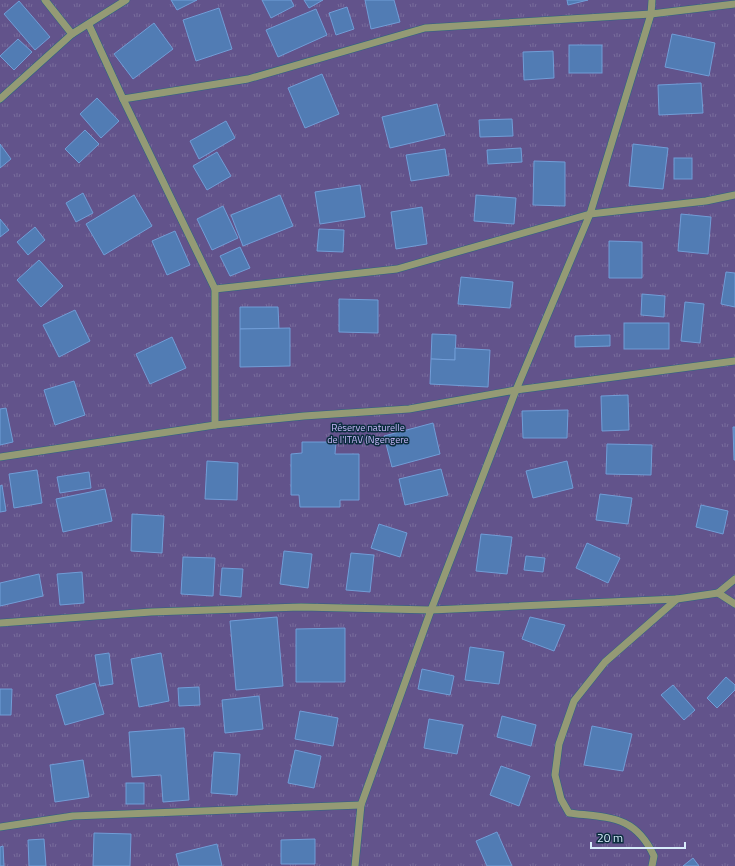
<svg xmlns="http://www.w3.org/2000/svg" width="735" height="866" font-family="'Titillium Web',sans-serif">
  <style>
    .grass { fill: url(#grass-tufts) }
    .building { fill: #517cb4; stroke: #719dd7 }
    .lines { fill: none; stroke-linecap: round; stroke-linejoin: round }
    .minor-casing { stroke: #2b6681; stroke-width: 8 }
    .minor { stroke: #949a75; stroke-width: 7 }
    .labels { text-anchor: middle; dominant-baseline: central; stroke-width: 3; stroke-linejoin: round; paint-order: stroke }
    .park-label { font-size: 10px; fill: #c6b7f6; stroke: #0c2d3f }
  </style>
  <defs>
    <pattern id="grass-tufts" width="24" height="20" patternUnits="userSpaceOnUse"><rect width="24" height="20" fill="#62538b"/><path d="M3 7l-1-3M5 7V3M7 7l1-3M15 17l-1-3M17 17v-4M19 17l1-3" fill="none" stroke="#786c9c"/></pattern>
  </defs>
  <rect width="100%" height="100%" fill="#054967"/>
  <rect class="grass" x="0" y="0" width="735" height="866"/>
  <g class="building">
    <polygon points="171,0 197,0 177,10"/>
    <polygon points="262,0 291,0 294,6 271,18"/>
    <polygon points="304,0 323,0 309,8"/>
    <polygon points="365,0 394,0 400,22 371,29"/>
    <polygon points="567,0 588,0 568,5"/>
    <polygon points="19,1 50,37 35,50 4,14"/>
    <polygon points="347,7 354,29 336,35 329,13"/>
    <polygon points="219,8 232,49 196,61 183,20"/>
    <polygon points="316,9 327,35 278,57 266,30"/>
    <polygon points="154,23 173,49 133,79 114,54"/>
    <polygon points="672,34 715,43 709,76 665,67"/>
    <polygon points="18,39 32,52 14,70 0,56"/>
    <rect x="569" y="45" width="33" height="28"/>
    <polygon points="553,51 554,78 524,80 523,52"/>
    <polygon points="322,74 339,114 305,128 288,88"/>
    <polygon points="701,83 703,113 659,115 658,85"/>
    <polygon points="97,98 119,121 101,138 80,114"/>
    <polygon points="437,104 445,135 390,148 382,117"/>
    <polygon points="512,119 513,136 480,137 479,120"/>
    <polygon points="226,121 235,138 199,159 190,141"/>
    <polygon points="85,130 99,144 79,163 65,149"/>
    <polygon points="0,144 11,159 0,168"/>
    <polygon points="633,144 668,148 663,189 629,186"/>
    <polygon points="521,148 522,162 488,164 487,150"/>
    <polygon points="445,149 449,175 411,181 406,155"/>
    <polygon points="217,152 231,176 207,190 193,166"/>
    <rect x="674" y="158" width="18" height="21"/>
    <polygon points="534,161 565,162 565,206 533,205"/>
    <polygon points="360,185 365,217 320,224 315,192"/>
    <polygon points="83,193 93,213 76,222 66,203"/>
    <polygon points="134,195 152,226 104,255 86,224"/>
    <polygon points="280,195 293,226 243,246 231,215"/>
    <polygon points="476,195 516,198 514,224 474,221"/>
    <polygon points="223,206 238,238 212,250 197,219"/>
    <polygon points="422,207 427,244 396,249 391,212"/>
    <polygon points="681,214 711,217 708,254 678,251"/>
    <polygon points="0,219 9,230 0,237"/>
    <polygon points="35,227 45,240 28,255 17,242"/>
    <polygon points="319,229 344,230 343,252 317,251"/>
    <polygon points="175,231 190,265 167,275 152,241"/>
    <polygon points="609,241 642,242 642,278 609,278"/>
    <polygon points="240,247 250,268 230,276 220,256"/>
    <polygon points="39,260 63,286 41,307 17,280"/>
    <polygon points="726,272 735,273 735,307 721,304"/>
    <polygon points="461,277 513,282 510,308 458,304"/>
    <polygon points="642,294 665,296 664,317 641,315"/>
    <polygon points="339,299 378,300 378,333 339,332"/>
    <polygon points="685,302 704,304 700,343 681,341"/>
    <polygon points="240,307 278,307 279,329 240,329"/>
    <polygon points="75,310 90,341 59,357 43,325"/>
    <rect x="624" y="323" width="45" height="26"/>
    <polygon points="290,328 290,366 240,367 240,329"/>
    <polygon points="432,334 456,335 455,360 431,359"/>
    <polygon points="610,335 610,346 575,347 575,336"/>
    <polygon points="172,337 186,368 150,384 136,354"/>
    <polygon points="455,348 490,350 488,387 430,384 431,359 455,360"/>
    <polygon points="74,381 85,415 55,425 44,390"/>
    <polygon points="628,395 629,430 602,431 601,396"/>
    <polygon points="6,408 13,442 0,445 0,409"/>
    <polygon points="568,410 567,438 523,438 522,411"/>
    <polygon points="433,423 440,454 392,467 384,436"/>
    <polygon points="733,427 735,427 735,460 734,460"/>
    <polygon points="302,442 336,442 335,454 359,454 359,500 340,500 340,507 300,507 299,495 291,495 291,454 302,453"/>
    <polygon points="607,444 652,445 651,475 606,474"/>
    <polygon points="207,461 238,463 237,500 205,499"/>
    <polygon points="567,461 573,488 533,498 526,471"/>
    <polygon points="441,469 448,495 405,505 399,479"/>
    <polygon points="37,470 42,503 14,508 9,474"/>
    <polygon points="89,472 91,488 60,493 57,477"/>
    <polygon points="2,485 6,511 0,512 0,486"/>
    <polygon points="105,489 112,521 63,532 56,499"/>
    <polygon points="600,494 632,498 628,524 596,520"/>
    <polygon points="701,505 728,511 723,534 696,527"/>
    <polygon points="132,514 164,516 162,553 131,551"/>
    <polygon points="379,524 407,533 400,557 371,548"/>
    <polygon points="481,534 512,537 507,574 476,571"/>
    <polygon points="587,543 620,558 608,583 576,568"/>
    <polygon points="284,551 312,554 308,588 280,584"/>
    <polygon points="351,553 374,555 370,592 346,590"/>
    <polygon points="526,556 545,558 543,572 524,570"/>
    <polygon points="183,557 215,558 213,596 181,594"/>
    <polygon points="222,568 243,569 241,597 220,595"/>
    <polygon points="82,572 84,603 60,605 57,574"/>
    <polygon points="39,574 43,596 0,606 0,583"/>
    <polygon points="277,617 283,686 236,690 230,621"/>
    <polygon points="530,617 565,625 554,651 522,639"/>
    <polygon points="345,628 345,682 296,682 296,629"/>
    <polygon points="470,647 504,652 499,684 465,680"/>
    <polygon points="109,653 113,684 100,686 95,655"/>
    <polygon points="161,653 169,701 139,707 131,659"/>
    <polygon points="422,669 454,676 450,695 418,689"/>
    <polygon points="726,677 735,685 735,690 717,708 707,698"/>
    <polygon points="95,683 104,714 65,725 56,695"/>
    <polygon points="673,685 695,710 684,720 661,695"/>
    <polygon points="199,687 200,705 179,706 178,688"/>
    <polygon points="0,689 12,689 11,715 0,715"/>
    <polygon points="259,696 263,729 225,733 222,700"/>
    <polygon points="300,711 338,718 333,746 295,739"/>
    <polygon points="502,716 536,725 531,746 497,737"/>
    <polygon points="429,719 463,725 457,754 424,748"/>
    <polygon points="592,726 632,734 623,771 584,765"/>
    <polygon points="184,728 189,800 163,802 161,775 132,777 129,732"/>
    <polygon points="295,750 321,756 314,788 288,783"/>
    <polygon points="214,752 240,754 237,795 211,793"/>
    <polygon points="83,760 89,797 55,802 50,765"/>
    <polygon points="501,766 530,776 519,806 490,795"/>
    <rect x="126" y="783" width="18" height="21"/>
    <polygon points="497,832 512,866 487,866 476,841"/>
    <polygon points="94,833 131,834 130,866 93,866"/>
    <polygon points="44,839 46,866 29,866 28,840"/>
    <polygon points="315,839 315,864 281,864 281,840"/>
    <polygon points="217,844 222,866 179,866 176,854"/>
    <polygon points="3,846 4,866 0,866 0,847"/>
    <polygon points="693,858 699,866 683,866"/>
  </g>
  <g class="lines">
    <g class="minor-casing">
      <g id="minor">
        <polyline points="45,0 72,34"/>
        <polyline points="89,25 123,99 215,289 215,425"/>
        <polyline points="0,99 72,34 126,0"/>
        <polyline points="123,99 248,79 425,28 651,14 735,4"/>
        <polyline points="215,289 397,269 590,214 706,201 735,195"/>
        <polyline points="0,457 215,425 304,416 409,409 516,390 735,361"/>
        <polyline points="718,593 735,604"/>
        <polyline points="0,623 151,612 301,607 431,610 677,599"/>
        <polyline points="0,827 73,816 361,805"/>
        <polyline points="355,866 361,805 431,610 516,390 590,214 651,14 652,0"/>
        <path d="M652 866 654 856C635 815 610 818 569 813L561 799 555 775 559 744 574 701 605 662 677 599 718 593 735 579"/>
      </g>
    </g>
    <use href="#minor" class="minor"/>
  </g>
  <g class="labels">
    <g class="park-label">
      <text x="368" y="427">Réserve naturelle<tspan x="368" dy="12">de l'ITAV (Ngengere</tspan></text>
    </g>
  </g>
  <path d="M591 842v6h94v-6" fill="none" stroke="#d7ecfa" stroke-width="2"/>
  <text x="597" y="842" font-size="12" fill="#d7ecfa" stroke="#0c2d3f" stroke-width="3" paint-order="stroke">20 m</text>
</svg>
